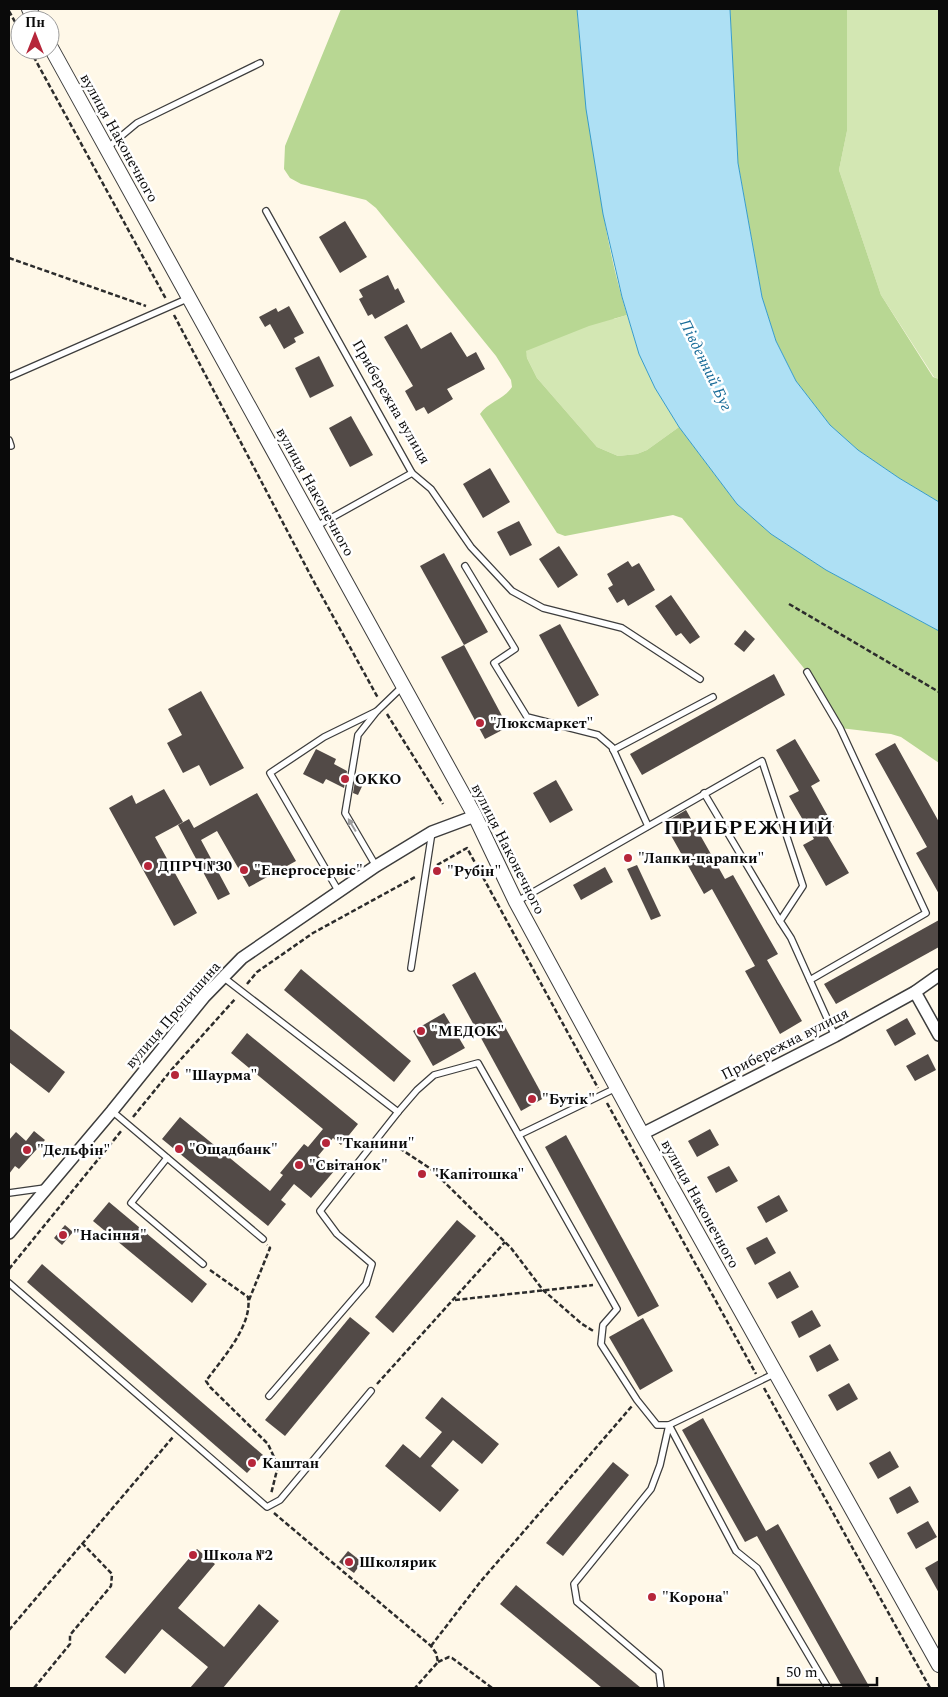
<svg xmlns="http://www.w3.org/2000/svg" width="948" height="1697" font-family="Spectral,serif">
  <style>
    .green { fill: #d3e7b3 }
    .forest { fill: #b8d793 }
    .water { fill: #aee0f4; stroke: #379cca }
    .building { fill: #524a47 }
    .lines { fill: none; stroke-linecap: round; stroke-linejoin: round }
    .service-casing { stroke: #3d3d3d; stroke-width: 8 }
    .minor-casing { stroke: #3d3d3d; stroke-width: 14 }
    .tertiary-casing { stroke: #3d3d3d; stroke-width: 16 }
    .path { stroke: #2c2c2c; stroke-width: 2.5; stroke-dasharray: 5 2.5; stroke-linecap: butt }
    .service { stroke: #fff; stroke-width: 5.5 }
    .minor { stroke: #fff; stroke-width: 11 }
    .tertiary { stroke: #fff; stroke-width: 14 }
    .oneway { fill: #9d9d9d }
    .poi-dot { fill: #b6263a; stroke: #fff; stroke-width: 2 }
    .labels { text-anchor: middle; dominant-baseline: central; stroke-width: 5; stroke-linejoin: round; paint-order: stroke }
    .street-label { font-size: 15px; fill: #0a0a0a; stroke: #fff }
    .poi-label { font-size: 15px; font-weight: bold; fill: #0a0a0a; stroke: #fff; text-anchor: start }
    .water-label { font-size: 16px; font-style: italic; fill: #186b98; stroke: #fff }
    .district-label { font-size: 20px; font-weight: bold; letter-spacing: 1px; fill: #0a0a0a; stroke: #fff }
  </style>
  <rect width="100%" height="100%" fill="#fff8e8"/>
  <g class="green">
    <polygon points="847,9 939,9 939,379 934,377 881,295 839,170 847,131"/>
    <polygon points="559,284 614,319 627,315 639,354 655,388 679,427 647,450 637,454 618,456 597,447 537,378 527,358 524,346"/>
  </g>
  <g class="forest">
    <path d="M341 9H577C581 65 588 119 597 175 604 222 613 270 627 315L589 326 526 351 527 358 537 378 597 447 618 456 637 454 647 450 679 427 737 504 771 534 826 570 939 631V763L901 737 891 734 840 728 807 672 682 518 673 515 565 536 557 533 480 414C488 402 504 399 512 387L511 380 496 356 376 208 366 200 301 184 290 178 284 169 285 146Z"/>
    <polygon points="730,9 847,9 847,131 839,170 881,295 933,377 939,379 939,502 899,478 858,450 830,425 796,381 776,341 762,297 738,163"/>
  </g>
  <polygon class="water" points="577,9 730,9 738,163 762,297 776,341 796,381 830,425 858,450 899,478 939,502 939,631 826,570 771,534 737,504 679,427 655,388 639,354 622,297 603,214 586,109"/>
  <g class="building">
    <polygon points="345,221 367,257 340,273 319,237"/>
    <polygon points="388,275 395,290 398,288 405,302 375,319 372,314 368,316 359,299 363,297 359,290"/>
    <polygon points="289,306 304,333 294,338 296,342 284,349 270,324 265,327 259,317 276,308 278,312"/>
    <polygon points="407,324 421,349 451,332 467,357 476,352 485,369 447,389 453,399 428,414 424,407 416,411 405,391 413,386 384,337"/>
    <polygon points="319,356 334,386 310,398 295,368"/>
    <polygon points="351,416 373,455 350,467 329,428"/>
    <polygon points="490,468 510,502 483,518 463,484"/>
    <polygon points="519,521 532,545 510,556 497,532"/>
    <polygon points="559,546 578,575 558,588 539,559"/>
    <polygon points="444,553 488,632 464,645 420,566"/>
    <polygon points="628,561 632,567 639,563 655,590 628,606 624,599 617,603 608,588 613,585 607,574"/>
    <polygon points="671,595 700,637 690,644 681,633 676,636 655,606"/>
    <polygon points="560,624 599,695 578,707 539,635"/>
    <polygon points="745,630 755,639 744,652 734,644"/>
    <polygon points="464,645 508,727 485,739 441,657"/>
    <polygon points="774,674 785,695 642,775 630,754"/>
    <polygon points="201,691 244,768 210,786 199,765 183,773 167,743 182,735 168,709"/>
    <polygon points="795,739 820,781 811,786 834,827 825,832 849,873 826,886 803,845 814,839 789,796 799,791 776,750"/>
    <polygon points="895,743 939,822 939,894 916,853 927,847 875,754"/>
    <polygon points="316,749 336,759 334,764 347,771 344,788 326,779 323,784 303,774"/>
    <polygon points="356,775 365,780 358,795 353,793"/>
    <polygon points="556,780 573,810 550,823 533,793"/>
    <polygon points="164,789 183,822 155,837 197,913 174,926 109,808 132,795 136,804"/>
    <polygon points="257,793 296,861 249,887 217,831 201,840 230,894 218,900 178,825 189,819 194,828"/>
    <polygon points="686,810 725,879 733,875 778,954 767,960 802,1021 780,1034 745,971 755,966 712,889 704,894 664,823"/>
    <polygon points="637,865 661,916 651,920 627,869"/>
    <polygon points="605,867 613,882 581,900 573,885"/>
    <polygon points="939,920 939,947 836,1004 824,984"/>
    <polygon points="301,969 411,1061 394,1082 284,990"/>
    <polygon points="475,972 544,1098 521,1111 452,985"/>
    <polygon points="444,1013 465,1048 433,1066 413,1031"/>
    <polygon points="907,1018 916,1034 895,1046 886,1030"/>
    <polygon points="9,1028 65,1072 49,1093 9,1062"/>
    <polygon points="247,1033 358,1124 341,1145 333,1138 318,1156 335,1170 311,1198 294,1184 281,1200 286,1204 268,1226 162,1139 180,1117 270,1191 283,1175 280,1173 304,1144 308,1147 323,1129 231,1053"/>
    <polygon points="928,1054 936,1070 915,1081 906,1066"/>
    <polygon points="710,1129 719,1145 697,1157 688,1141"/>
    <polygon points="34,1131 45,1140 19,1169 15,1166 9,1174 9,1140 16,1132 26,1141"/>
    <polygon points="566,1135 659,1306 638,1317 545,1147"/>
    <polygon points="729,1166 738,1181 716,1193 707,1177"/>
    <polygon points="779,1195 788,1211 766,1223 757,1207"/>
    <polygon points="109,1202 207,1284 192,1303 93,1221"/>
    <polygon points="457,1220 476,1236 393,1333 375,1317"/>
    <polygon points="65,1225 73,1232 62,1245 54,1238"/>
    <polygon points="767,1237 776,1253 755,1265 746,1248"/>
    <polygon points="42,1264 263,1455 247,1473 27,1282"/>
    <polygon points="790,1271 799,1287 777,1299 768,1283"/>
    <polygon points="812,1310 821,1326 799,1338 791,1322"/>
    <polygon points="350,1317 370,1333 285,1436 265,1420"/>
    <polygon points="643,1318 673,1371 640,1390 609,1337"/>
    <polygon points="830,1344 839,1360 817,1372 809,1356"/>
    <polygon points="849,1383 858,1399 837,1411 828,1395"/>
    <polygon points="442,1397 499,1444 482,1464 453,1440 431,1466 459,1490 440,1512 385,1466 403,1444 420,1458 442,1432 425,1418"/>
    <polygon points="703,1418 766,1531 778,1524 870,1688 843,1688 757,1536 745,1542 682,1430"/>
    <polygon points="890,1451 899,1467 878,1479 869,1463"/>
    <polygon points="613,1462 629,1475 563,1556 546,1543"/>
    <polygon points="910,1486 919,1502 897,1514 889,1498"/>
    <polygon points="928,1521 937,1537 916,1549 907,1533"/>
    <polygon points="197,1549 215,1564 178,1608 224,1647 259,1604 279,1621 223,1688 190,1688 208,1667 162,1629 125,1674 105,1657"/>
    <polygon points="348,1551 362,1562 354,1573 339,1562"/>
    <polygon points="939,1560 939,1593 925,1568"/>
    <polygon points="516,1585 641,1688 602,1688 500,1604"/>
  </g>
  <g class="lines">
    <g class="service-casing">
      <g id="service">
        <polyline points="107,148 137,123 260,63"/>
        <polyline points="266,211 412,473 431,489 471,547 512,591 543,608 622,628 700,679"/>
        <polyline points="9,377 189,298"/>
        <polyline points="9,440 11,446"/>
        <polyline points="315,527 412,473"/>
        <polyline points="465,566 515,649 494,663 527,717 598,735 612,747 648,826"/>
        <polyline points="807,672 840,728 926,913 810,980"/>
        <polyline points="613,750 713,697"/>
        <polyline points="704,793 780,921"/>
        <polyline points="376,866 345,813 358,735 377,711 403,686"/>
        <polyline points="339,892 270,773 324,737 377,711"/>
        <polyline points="516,902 762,761 803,886 780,921 791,938 835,1036"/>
        <polyline points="411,968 432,832"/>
        <polyline points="223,977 398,1112"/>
        <polyline points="112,1111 263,1239"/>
        <polyline points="519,1135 616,1088"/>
        <polyline points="167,1158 131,1203 203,1264"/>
        <polyline points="9,1193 45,1188"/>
        <polyline points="9,1283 267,1507 280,1500 371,1391"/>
        <polyline points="269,1396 366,1284 372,1264 337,1234 320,1211 398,1112 417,1090 434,1075 478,1063 617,1309 603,1325 601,1344 637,1400 657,1425 669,1425 736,1551 757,1568 828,1688"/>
        <polyline points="661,1688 659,1672 577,1602 574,1584 651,1489 660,1465 669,1425 776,1373"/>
      </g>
    </g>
    <g class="minor-casing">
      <g id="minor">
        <polyline points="915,992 939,1035"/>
        <polyline points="642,1134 835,1036 915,992 939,975"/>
        <polyline points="9,1233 112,1111 204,997 242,958 376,866 432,832 475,816"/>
      </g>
    </g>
    <g class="tertiary-casing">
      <g id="tertiary">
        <polyline points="29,9 35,20"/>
        <polyline points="50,46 475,816 516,902 642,1134 939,1665"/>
      </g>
    </g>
    <g class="path">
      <polyline points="9,11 20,31"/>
      <polyline points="30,50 166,299"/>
      <polyline points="9,258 146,306"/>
      <polyline points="174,315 313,580 378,698"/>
      <polyline points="789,604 939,692"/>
      <polyline points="387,714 443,804"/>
      <polyline points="437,865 467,848 598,1088"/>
      <polyline points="247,984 257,972 313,933 417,876"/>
      <polyline points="607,1103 756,1374"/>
      <polyline points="133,1117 173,1068 236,998"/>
      <polyline points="387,1140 431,1169 511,1248 543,1290 582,1324 595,1332"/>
      <polyline points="9,1269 122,1130"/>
      <path d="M210 1270 248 1297C253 1325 222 1359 206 1381L210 1387 268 1444 278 1466 271 1494"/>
      <polyline points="249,1300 270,1248 267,1245"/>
      <polyline points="455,1300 593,1285"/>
      <polyline points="377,1384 505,1242"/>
      <polyline points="764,1388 930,1688"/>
      <polyline points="274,1513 431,1646 436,1653 438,1662 415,1688"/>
      <polyline points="9,1630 173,1437"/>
      <polyline points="431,1646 481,1581 632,1406"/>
      <polyline points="438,1662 449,1657 452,1658 492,1688"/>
      <polyline points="34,1688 70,1644 70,1635 111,1586 112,1574 82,1543"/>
    </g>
    <use href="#service" class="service"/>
    <use href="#minor" class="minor"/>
    <use href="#tertiary" class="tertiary"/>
  </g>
  <defs><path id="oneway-solid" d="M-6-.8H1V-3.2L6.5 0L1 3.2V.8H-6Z" transform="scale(1.25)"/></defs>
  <use class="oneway" href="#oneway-solid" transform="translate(352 825) rotate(-121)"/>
  <g class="poi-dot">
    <circle cx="480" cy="723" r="5"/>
    <circle cx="345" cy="779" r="5"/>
    <circle cx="628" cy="858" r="5"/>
    <circle cx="148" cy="866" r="5"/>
    <circle cx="244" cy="870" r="5"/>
    <circle cx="437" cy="871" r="5"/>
    <circle cx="421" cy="1031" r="5"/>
    <circle cx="175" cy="1075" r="5"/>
    <circle cx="532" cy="1099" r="5"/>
    <circle cx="326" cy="1143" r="5"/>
    <circle cx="179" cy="1149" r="5"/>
    <circle cx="27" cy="1150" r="5"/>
    <circle cx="299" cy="1165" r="5"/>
    <circle cx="422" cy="1174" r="5"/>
    <circle cx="63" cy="1235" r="5"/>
    <circle cx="252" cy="1463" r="5"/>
    <circle cx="193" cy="1555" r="5"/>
    <circle cx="349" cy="1562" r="5"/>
    <circle cx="652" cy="1597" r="5"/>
  </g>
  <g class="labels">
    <g class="street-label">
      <text transform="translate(119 138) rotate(61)">вулиця Наконечного</text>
      <text transform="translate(391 402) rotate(60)">Прибережна вулиця</text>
      <text transform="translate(315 492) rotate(61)">вулиця Наконечного</text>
      <text transform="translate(508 849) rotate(63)">вулиця Наконечного</text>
      <text transform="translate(173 1015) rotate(-49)">вулиця Процишина</text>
      <text transform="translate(785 1044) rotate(-27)">Прибережна вулиця</text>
      <text transform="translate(700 1204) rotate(61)">вулиця Наконечного</text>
    </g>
    <g class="poi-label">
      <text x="490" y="723">"Люксмаркет"</text>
      <text x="355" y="779">ОККО</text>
      <text x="638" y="858">"Лапки-царапки"</text>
      <text x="158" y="866">ДПРЧ №30</text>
      <text x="254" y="870">"Енергосервіс"</text>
      <text x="447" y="871">"Рубін"</text>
      <text x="431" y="1031">"МЕДОК"</text>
      <text x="185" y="1075">"Шаурма"</text>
      <text x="542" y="1099">"Бутік"</text>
      <text x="336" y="1143">"Тканини"</text>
      <text x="189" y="1149">"Ощадбанк"</text>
      <text x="37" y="1150">"Дельфін"</text>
      <text x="309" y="1165">"Світанок"</text>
      <text x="432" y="1174">"Капітошка"</text>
      <text x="73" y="1235">"Насіння"</text>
      <text x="262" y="1463">Каштан</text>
      <text x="203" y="1555">Школа №2</text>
      <text x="359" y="1562">Школярик</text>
      <text x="662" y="1597">"Корона"</text>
    </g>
    <g class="water-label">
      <text transform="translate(706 365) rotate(64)">Південний Буг</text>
    </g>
    <g class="district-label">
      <text x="749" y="828">ПРИБРЕЖНИЙ</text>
    </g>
  </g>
  <rect width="948" height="1697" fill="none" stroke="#0a0a0a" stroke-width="20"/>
  <g transform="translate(35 35)"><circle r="24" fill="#ffffff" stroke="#9d9d9d"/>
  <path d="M0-4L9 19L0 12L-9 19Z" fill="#b6263a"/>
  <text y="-8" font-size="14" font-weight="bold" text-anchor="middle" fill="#0a0a0a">Пн</text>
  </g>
  <path d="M778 1677v8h99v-8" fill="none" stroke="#0a0a0a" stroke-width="2.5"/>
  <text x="786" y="1677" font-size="15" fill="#0a0a0a" stroke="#ffffff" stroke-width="4" paint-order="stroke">50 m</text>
</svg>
